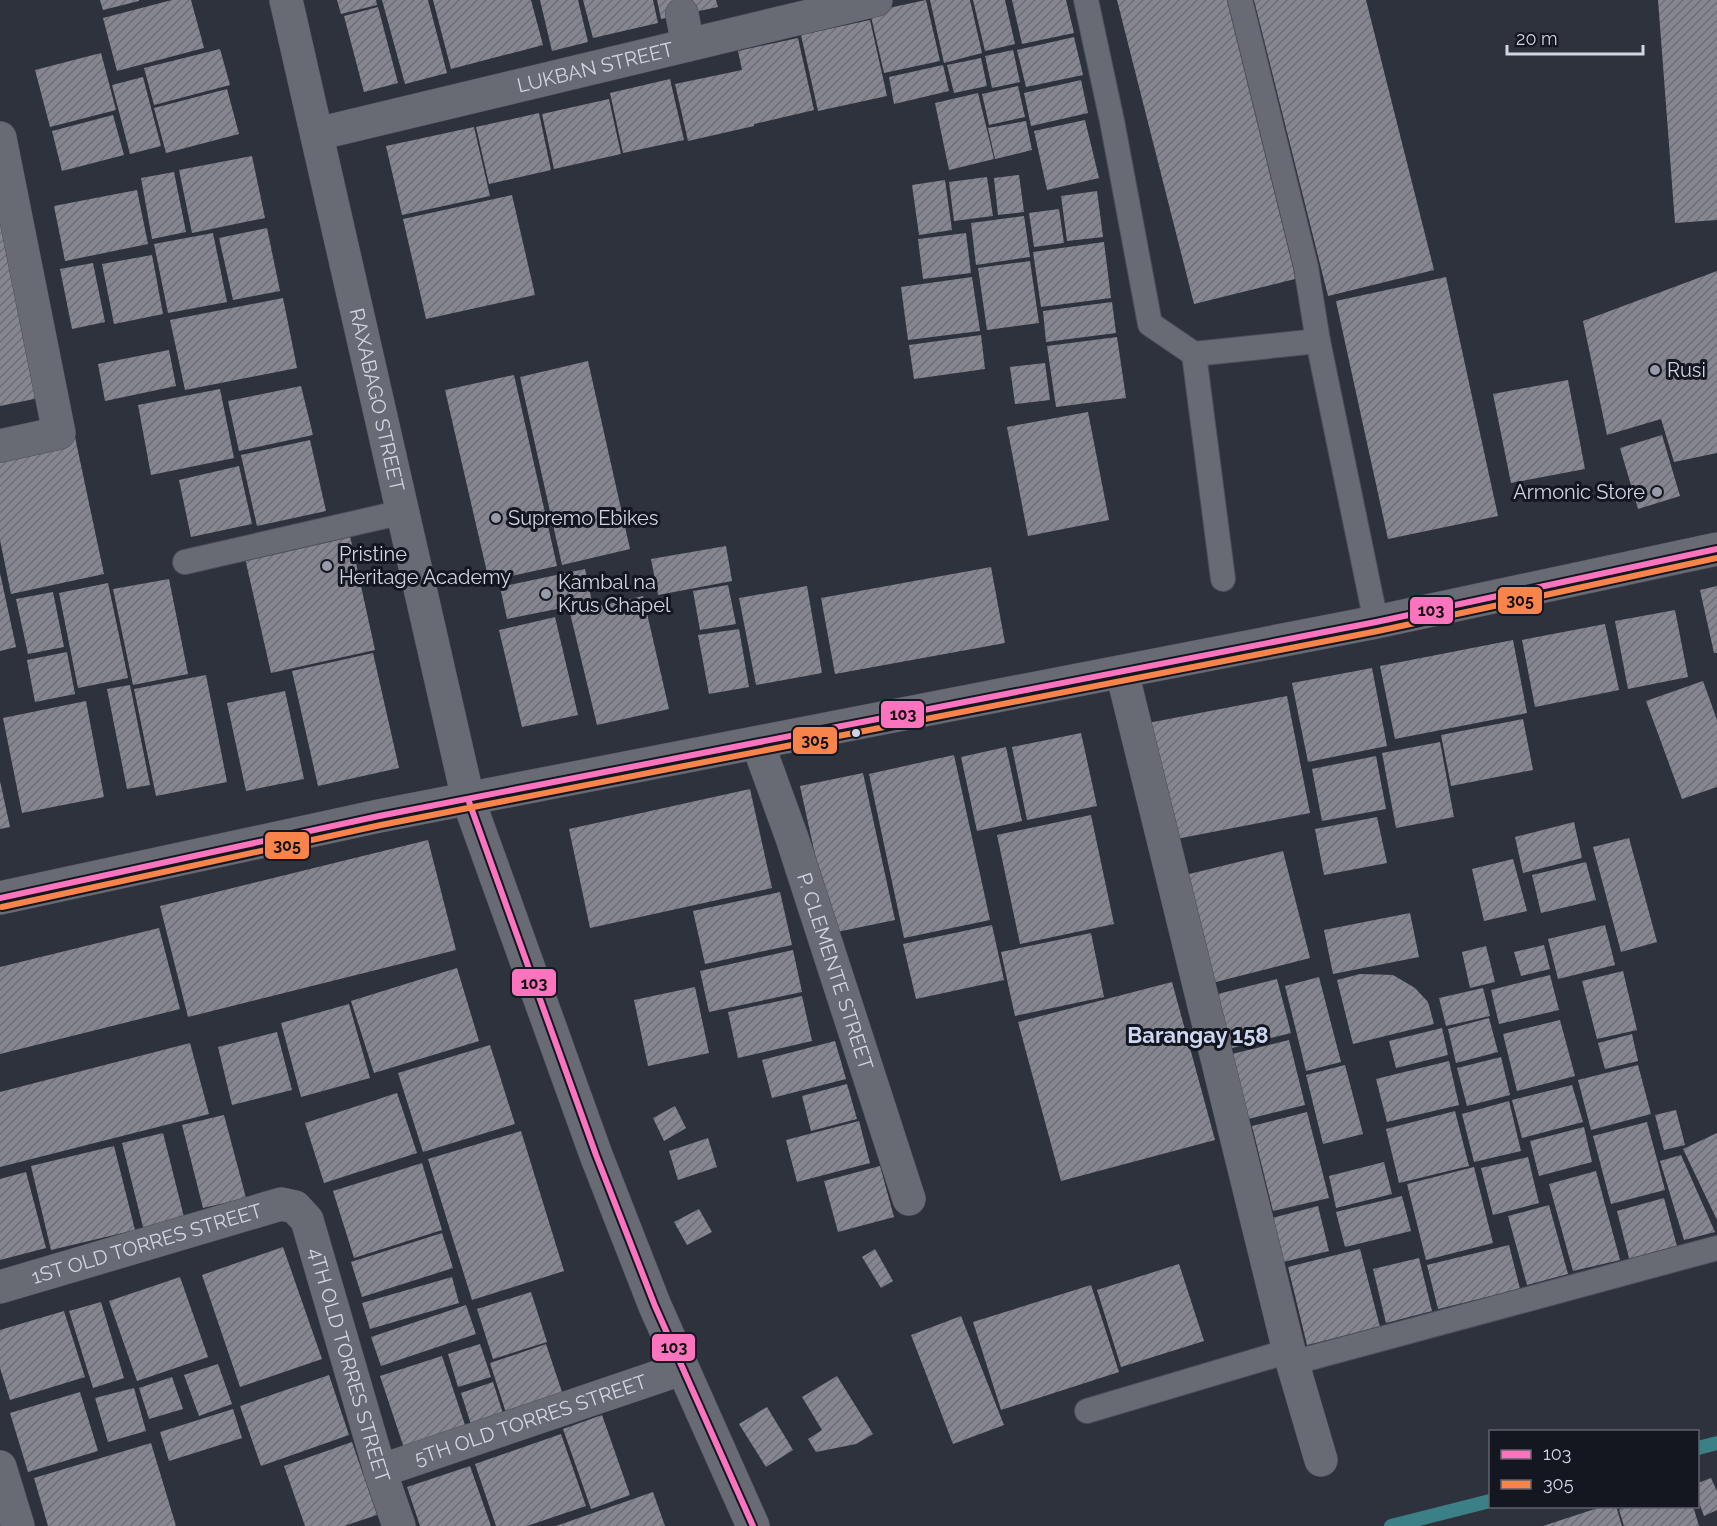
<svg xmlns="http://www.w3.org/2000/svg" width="1717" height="1526" font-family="Raleway,sans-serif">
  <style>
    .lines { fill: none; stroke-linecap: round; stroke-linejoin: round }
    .stream { stroke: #3b8086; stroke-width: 14 }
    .building { fill: url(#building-hatch) }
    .service-casing { stroke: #4c4f59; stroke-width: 26 }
    .pedestrian-casing { stroke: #4c4f59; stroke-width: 34 }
    .minor-casing { stroke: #4c4f59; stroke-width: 34 }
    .tertiary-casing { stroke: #4c4f59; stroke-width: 34 }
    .secondary-casing { stroke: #4c4f59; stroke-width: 34 }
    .service { stroke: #686b74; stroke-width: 24 }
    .pedestrian { stroke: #686b74; stroke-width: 33 }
    .minor { stroke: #686b74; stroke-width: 33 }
    .tertiary { stroke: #686b74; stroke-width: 33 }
    .secondary { stroke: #686b74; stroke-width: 33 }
    .bus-1-casing { stroke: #141720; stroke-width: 10 }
    .bus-2-casing { stroke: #141720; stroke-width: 10 }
    .bus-1 { stroke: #fc73be; stroke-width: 6 }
    .bus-2 { stroke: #f8844c; stroke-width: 6 }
    .poi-dot { fill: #989ca9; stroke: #141720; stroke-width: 2 }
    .bus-dot { fill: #d1d5e3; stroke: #141720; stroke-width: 2 }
    .labels { text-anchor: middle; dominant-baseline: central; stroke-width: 6; stroke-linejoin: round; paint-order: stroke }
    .street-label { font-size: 20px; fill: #d1d5e3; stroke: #141720 }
    .poi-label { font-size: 20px; fill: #d1d5e3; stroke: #141720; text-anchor: start }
    .quarter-label { font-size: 22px; font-weight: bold; fill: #cdd7f1; stroke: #141720 }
    .line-badge { stroke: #141720; stroke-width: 2 }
    .pale-badge-label { font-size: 16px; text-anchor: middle; font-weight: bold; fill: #111 }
  </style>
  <defs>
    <pattern id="building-hatch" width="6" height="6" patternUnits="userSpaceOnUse" patternTransform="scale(1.5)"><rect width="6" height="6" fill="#868690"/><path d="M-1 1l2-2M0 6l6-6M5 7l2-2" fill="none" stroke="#6d6e75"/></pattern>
  </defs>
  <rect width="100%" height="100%" fill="#2e323d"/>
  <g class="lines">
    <g class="stream">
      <polyline points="1698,1448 1717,1443"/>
      <polyline points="1391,1526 1490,1501"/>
    </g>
  </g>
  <g class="building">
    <polygon points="100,0 139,0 139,1 103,10"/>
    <polygon points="172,0 191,0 204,48 117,71 103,18"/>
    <polygon points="337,0 376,0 377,5 341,14"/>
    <polygon points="382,0 428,0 447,73 405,84"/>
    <polygon points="433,0 531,0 543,45 451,69"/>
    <polygon points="540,0 578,0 588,42 552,51"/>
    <polygon points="583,0 653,0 658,23 593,38"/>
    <polygon points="657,0 716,0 718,7 661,19"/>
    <polygon points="926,0 940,61 884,73 870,12"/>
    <polygon points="930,0 970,0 982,53 944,63"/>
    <polygon points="973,0 1005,0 1015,44 985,51"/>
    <polygon points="1012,0 1066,0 1074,33 1022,44"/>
    <polygon points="1117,0 1229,0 1299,278 1194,304"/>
    <polygon points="1254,0 1366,0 1434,270 1328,296"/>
    <polygon points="1658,0 1717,0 1717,220 1675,223"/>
    <polygon points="378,7 398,83 364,92 344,16"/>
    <polygon points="870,20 887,96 818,111 801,35"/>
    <polygon points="1074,37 1083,75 1026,87 1017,50"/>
    <polygon points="798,38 814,110 754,124 754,126 688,141 675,84 742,70 738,51"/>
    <polygon points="220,49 230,85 154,105 144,68"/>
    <polygon points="1013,50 1020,82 992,88 985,56"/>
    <polygon points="101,53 116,110 50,127 35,70"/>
    <polygon points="981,58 987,86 954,93 947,65"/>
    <polygon points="943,65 949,91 894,104 889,77"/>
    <polygon points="143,77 161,146 130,154 112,85"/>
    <polygon points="670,79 684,140 623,153 610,93"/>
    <polygon points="1081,80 1088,113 1031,126 1024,93"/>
    <polygon points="1018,86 1025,117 989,125 982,94"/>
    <polygon points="227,89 239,134 166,153 154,108"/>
    <polygon points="978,93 994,159 949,170 935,103"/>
    <polygon points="609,99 621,154 554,169 542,114"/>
    <polygon points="539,113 551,170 489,184 476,127"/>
    <polygon points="113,115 124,155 62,171 52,131"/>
    <polygon points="1085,120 1099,178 1047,190 1034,131"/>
    <polygon points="1026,121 1032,150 995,159 988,128"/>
    <polygon points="474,127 490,196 402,215 386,146"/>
    <polygon points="252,156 265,218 192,233 179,170"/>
    <polygon points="174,172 186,232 152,239 141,178"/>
    <polygon points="1019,175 1024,212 998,215 994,178"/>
    <polygon points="987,177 993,216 954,221 949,182"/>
    <polygon points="945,180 952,230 919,235 912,185"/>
    <polygon points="137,190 148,244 65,261 54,206"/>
    <polygon points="1097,191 1103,237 1067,241 1061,196"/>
    <polygon points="512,195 535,295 426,319 403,219"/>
    <polygon points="1059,209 1064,243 1034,247 1029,213"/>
    <polygon points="1024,216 1030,257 976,265 971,223"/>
    <polygon points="0,220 39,398 0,406"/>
    <polygon points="267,228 280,291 233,300 219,238"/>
    <polygon points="213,233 227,302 168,313 154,244"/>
    <polygon points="966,233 971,273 923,279 918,239"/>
    <polygon points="1104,242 1111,298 1041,307 1033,252"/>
    <polygon points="152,255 163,314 114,324 102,264"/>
    <polygon points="1030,261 1039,323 987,330 978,268"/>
    <polygon points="93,263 105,322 72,329 60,269"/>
    <polygon points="1717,271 1717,453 1674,462 1661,419 1607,435 1583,321"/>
    <polygon points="972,277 980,331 908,340 901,287"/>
    <polygon points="1446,277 1498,516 1388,539 1336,301"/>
    <polygon points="283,298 297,368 185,390 170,320"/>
    <polygon points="1112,302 1116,333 1046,342 1043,311"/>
    <polygon points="981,335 985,369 914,379 909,345"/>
    <polygon points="1117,337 1126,398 1056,407 1047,346"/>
    <polygon points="169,350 176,386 105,401 98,364"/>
    <polygon points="588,361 630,549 562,565 520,377"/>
    <polygon points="1045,363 1050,400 1015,404 1010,367"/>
    <polygon points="514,375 557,566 489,581 445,390"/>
    <polygon points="1568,380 1585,469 1511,483 1493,394"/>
    <polygon points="301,386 313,435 239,451 228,401"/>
    <polygon points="220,389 234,458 151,475 138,405"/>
    <polygon points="1088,412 1109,520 1028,536 1007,427"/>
    <polygon points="1662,435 1680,496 1638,509 1620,448"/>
    <polygon points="75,437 104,574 11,594 0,540 0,452"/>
    <polygon points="310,440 326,511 257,526 241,455"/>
    <polygon points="239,466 252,524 191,537 179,480"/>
    <polygon points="350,536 375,650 271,673 245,558"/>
    <polygon points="726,546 732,581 658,595 651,559"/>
    <polygon points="991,567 1005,643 835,674 821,598"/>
    <polygon points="585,569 592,602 507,619 500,587"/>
    <polygon points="0,573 16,647 0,651"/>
    <polygon points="169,579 188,674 133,685 113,589"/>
    <polygon points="108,583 128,678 78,688 59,593"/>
    <polygon points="728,585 736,624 700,630 693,591"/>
    <polygon points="807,586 822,673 756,685 739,598"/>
    <polygon points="1717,586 1717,653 1714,653 1700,590"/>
    <polygon points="53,592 64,647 28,654 16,599"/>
    <polygon points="643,596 669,709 597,725 570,613"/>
    <polygon points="1675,610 1688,677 1628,689 1615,621"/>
    <polygon points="555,617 578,715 522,727 499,630"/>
    <polygon points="1605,624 1619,690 1535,707 1522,640"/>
    <polygon points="739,629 749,687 709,694 698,635"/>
    <polygon points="1513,640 1527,713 1395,739 1380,666"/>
    <polygon points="67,652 75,694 35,702 27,660"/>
    <polygon points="373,653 399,768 318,786 292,671"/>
    <polygon points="1372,668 1387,746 1308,762 1292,683"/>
    <polygon points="206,675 227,782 156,796 134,689"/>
    <polygon points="1703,681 1717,720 1717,787 1682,799 1646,701"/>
    <polygon points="130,685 150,785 127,789 107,689"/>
    <polygon points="285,691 304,779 246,791 227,703"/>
    <polygon points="1287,696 1310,813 1171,840 1148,723"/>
    <polygon points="86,701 104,797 22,813 3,718"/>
    <polygon points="1523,719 1533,770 1451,786 1441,735"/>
    <polygon points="1081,733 1097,806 1027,820 1012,747"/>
    <polygon points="1440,742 1454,817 1396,828 1382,753"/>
    <polygon points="1006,747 1022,821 977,831 961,757"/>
    <polygon points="954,755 990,920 904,938 869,774"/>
    <polygon points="1376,756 1386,809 1322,821 1312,769"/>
    <polygon points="863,773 895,920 832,933 800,786"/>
    <polygon points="0,781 10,827 0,829"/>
    <polygon points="750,789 772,888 590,928 569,829"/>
    <polygon points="1091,815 1114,924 1020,944 997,835"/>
    <polygon points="1377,817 1387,863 1324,875 1315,829"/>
    <polygon points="1574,822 1582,858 1523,873 1515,837"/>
    <polygon points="1629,838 1657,942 1621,952 1593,847"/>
    <polygon points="428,840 456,950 188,1017 160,906"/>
    <polygon points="1283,851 1310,958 1208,984 1181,876"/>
    <polygon points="1513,859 1527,911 1484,921 1472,869"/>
    <polygon points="1586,862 1596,900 1541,913 1532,875"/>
    <polygon points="780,892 792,945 705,964 693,911"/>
    <polygon points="1410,913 1419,957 1333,974 1324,930"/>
    <polygon points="992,925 1004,980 916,999 903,944"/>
    <polygon points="1605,925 1615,965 1558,979 1548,939"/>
    <polygon points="159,928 180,1009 0,1054 0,967"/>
    <polygon points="1091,933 1104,997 1015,1016 1001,952"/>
    <polygon points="1544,945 1550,969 1521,976 1514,952"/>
    <polygon points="1486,946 1495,982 1470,988 1462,952"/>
    <polygon points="793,950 802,992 709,1012 700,971"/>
    <polygon points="457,968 479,1041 374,1073 351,1001"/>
    <polygon points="1623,971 1637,1030 1597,1039 1582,981"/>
    <polygon points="1360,974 1393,975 1415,988 1428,1002 1434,1024 1353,1044 1337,980"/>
    <polygon points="1550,975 1559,1010 1499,1024 1491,990"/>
    <polygon points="1319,977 1341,1062 1306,1071 1285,986"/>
    <polygon points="1277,979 1291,1033 1228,1049 1214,995"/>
    <polygon points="1172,982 1215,1140 1061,1181 1018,1022"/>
    <polygon points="695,987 709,1053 648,1066 634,1000"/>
    <polygon points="1483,988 1490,1016 1446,1026 1439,998"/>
    <polygon points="802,996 812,1041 738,1058 728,1012"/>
    <polygon points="349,1004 370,1078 301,1097 281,1023"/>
    <polygon points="1489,1018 1498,1052 1456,1063 1448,1029"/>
    <polygon points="1560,1020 1575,1076 1517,1091 1503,1034"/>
    <polygon points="1442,1028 1448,1055 1396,1068 1389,1041"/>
    <polygon points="277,1032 292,1090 232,1105 218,1047"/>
    <polygon points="1632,1034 1638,1061 1605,1069 1598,1043"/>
    <polygon points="1289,1040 1305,1105 1248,1119 1232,1054"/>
    <polygon points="835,1041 846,1079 772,1098 762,1060"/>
    <polygon points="190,1043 209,1114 0,1167 0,1092"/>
    <polygon points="490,1045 515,1124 423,1152 398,1073"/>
    <polygon points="1501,1057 1510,1095 1467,1106 1457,1068"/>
    <polygon points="1449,1061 1459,1105 1387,1122 1376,1079"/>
    <polygon points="1345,1065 1363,1134 1323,1144 1306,1075"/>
    <polygon points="1638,1065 1651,1114 1591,1130 1578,1080"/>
    <polygon points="847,1084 857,1119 811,1131 802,1096"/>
    <polygon points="1572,1085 1583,1122 1522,1138 1512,1100"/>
    <polygon points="397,1093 417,1153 324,1183 305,1123"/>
    <polygon points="1509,1101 1521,1151 1474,1162 1462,1114"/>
    <polygon points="675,1106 686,1128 664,1141 653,1118"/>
    <polygon points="1676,1110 1685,1145 1664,1150 1655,1115"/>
    <polygon points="1455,1111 1469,1166 1399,1183 1386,1129"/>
    <polygon points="1307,1112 1329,1198 1273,1211 1252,1126"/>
    <polygon points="224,1115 246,1198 203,1208 182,1125"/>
    <polygon points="859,1121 870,1163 797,1182 786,1140"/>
    <polygon points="1647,1122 1665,1190 1611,1204 1593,1136"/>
    <polygon points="1584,1127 1592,1162 1539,1176 1530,1141"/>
    <polygon points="521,1131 564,1271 472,1300 428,1159"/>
    <polygon points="163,1133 185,1221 144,1231 122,1143"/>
    <polygon points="1717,1133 1717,1220 1683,1149"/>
    <polygon points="708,1138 717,1167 678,1180 669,1151"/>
    <polygon points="114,1146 135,1230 51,1250 31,1166"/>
    <polygon points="1681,1155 1715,1232 1684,1240 1660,1161"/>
    <polygon points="1528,1157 1539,1203 1493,1215 1481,1168"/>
    <polygon points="1384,1162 1392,1194 1336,1208 1329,1176"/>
    <polygon points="422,1163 442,1230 354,1258 333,1191"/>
    <polygon points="880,1166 894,1217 838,1232 824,1181"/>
    <polygon points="1474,1167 1493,1243 1426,1260 1407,1184"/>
    <polygon points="1596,1171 1620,1260 1573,1271 1549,1184"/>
    <polygon points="26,1172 46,1248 0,1260 0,1179"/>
    <polygon points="1402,1196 1411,1231 1345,1247 1336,1212"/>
    <polygon points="1664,1198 1678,1250 1630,1262 1617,1211"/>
    <polygon points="1549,1205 1568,1274 1527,1285 1508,1216"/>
    <polygon points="1318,1206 1329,1251 1283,1262 1272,1218"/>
    <polygon points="699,1209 712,1232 687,1245 674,1222"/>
    <polygon points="442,1233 453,1268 362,1297 351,1262"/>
    <polygon points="1509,1245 1520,1289 1438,1309 1427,1265"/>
    <polygon points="283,1247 322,1359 240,1387 202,1275"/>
    <polygon points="875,1249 893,1281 881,1288 862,1257"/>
    <polygon points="1360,1249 1380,1327 1307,1345 1288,1267"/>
    <polygon points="1419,1258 1432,1311 1386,1323 1373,1269"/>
    <polygon points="1179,1264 1204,1341 1121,1367 1097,1290"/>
    <polygon points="180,1277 208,1357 137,1381 109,1301"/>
    <polygon points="452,1277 459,1303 370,1329 362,1303"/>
    <polygon points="1091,1285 1119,1372 1001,1410 973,1322"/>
    <polygon points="531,1292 547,1342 493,1359 477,1309"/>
    <polygon points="101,1302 124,1378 93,1388 69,1311"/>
    <polygon points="466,1305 476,1334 381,1366 371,1337"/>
    <polygon points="64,1311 85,1377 10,1400 0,1368 0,1330"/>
    <polygon points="961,1316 1004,1425 953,1444 911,1335"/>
    <polygon points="480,1344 491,1377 458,1387 448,1354"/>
    <polygon points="546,1344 564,1398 507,1416 490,1363"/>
    <polygon points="442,1356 469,1437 407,1457 380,1376"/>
    <polygon points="218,1364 232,1404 199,1416 184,1375"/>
    <polygon points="329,1375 349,1435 261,1466 240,1406"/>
    <polygon points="837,1376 873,1434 856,1444 816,1452 808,1439 822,1430 802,1397"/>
    <polygon points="172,1377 183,1409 149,1419 139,1388"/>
    <polygon points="493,1382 506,1423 474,1434 461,1393"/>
    <polygon points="134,1388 146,1431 108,1442 95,1398"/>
    <polygon points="80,1392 98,1451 28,1472 10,1413"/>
    <polygon points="767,1407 793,1450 766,1467 739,1424"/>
    <polygon points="233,1409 242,1438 169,1461 160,1432"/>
    <polygon points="602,1415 630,1495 591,1509 563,1429"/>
    <polygon points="561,1434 586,1506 527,1526 496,1526 475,1464"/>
    <polygon points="352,1442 377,1515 344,1526 305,1526 284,1466"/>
    <polygon points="151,1443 176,1526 48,1526 34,1478"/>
    <polygon points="470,1466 491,1526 420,1526 407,1487"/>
    <polygon points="1711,1478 1717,1491 1717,1510 1704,1516 1698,1500 1698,1483"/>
    <polygon points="653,1492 665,1526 556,1526"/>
    <polygon points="1604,1506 1616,1506 1622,1526 1543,1526"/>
    <polygon points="1628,1506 1693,1506 1699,1526 1624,1526 1619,1510"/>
  </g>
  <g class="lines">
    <g class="service-casing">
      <g id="service">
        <polyline points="1086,0 1112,121 1150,324 1194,354 1318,341"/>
        <polyline points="1240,0 1306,267 1318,341 1376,622"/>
        <polyline points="1194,354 1223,579"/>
        <polyline points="185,562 403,512"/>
        <polyline points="1292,1363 1717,1248"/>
        <polyline points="1087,1411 1289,1351"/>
      </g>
    </g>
    <g class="pedestrian-casing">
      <g id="pedestrian">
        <polyline points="682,14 688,45"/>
        <path id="s1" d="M758 744 792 838 909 1199"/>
        <path id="s2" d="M380 1471 681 1369"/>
      </g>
    </g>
    <g class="minor-casing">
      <g id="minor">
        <path id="s3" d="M317 134 876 0"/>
        <polyline points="0,138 59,433 0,446"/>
        <polyline points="1122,672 1289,1351 1321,1460"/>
        <path id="s4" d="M0 1287 281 1204 295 1207 307 1220 380 1471 399 1526"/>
        <polyline points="0,1467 18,1526"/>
      </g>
    </g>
    <g class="tertiary-casing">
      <g id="tertiary">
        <path id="s5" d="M286 0 468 799 596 1155 655 1306 753 1526"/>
      </g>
    </g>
    <g class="secondary-casing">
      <polyline id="secondary" points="0,898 379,816 1376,622 1717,549"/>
    </g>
    <use href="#service" class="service"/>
    <use href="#pedestrian" class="pedestrian"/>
    <use href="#minor" class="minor"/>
    <use href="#tertiary" class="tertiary"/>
    <use href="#secondary" class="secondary"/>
    <g class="bus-1-casing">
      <g id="bus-1">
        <polyline points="468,799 596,1155 655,1306 753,1526"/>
        <polyline points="0,898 379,816 1376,622 1717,549"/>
      </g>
    </g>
    <g class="bus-2-casing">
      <polyline id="bus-2" points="2,907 381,825 1378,631 1717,558"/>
    </g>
    <use href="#bus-1" class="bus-1"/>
    <use href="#bus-2" class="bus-2"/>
  </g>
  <g class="poi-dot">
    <circle cx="1655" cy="370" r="6"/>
    <circle cx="1657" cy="492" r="6"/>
    <circle cx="496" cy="518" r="6"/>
    <circle cx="327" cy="566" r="6"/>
    <circle cx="546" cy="594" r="6"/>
  </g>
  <circle class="bus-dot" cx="856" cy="733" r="5"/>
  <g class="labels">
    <g class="street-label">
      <text stroke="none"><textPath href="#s3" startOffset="286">LUKBAN STREET</textPath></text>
      <text stroke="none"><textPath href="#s5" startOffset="410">RAXABAGO STREET</textPath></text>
      <text stroke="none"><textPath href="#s1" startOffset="240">P. CLEMENTE STREET</textPath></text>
      <text stroke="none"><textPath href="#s4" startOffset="153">1ST OLD TORRES STREET</textPath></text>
      <text stroke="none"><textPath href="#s4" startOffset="476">4TH OLD TORRES STREET</textPath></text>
      <text stroke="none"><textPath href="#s2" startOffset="159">5TH OLD TORRES STREET</textPath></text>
    </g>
    <g class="poi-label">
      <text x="1667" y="370">Rusi</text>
      <text x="1645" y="492" text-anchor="end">Armonic Store</text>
      <text x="508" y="518">Supremo Ebikes</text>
      <text x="339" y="554">Pristine<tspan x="339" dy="23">Heritage Academy</tspan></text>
      <text x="558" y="582">Kambal na<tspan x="558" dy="23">Krus Chapel</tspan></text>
    </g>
    <g class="quarter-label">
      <text x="1198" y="1035">Barangay 158</text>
    </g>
  </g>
  <g class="line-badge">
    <rect x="1497" y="586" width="46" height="29" rx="6" fill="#f8844c"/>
    <rect x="1409" y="596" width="45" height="29" rx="6" fill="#fc73be"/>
    <rect x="880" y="700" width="45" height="29" rx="6" fill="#fc73be"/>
    <rect x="792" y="726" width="46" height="29" rx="6" fill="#f8844c"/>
    <rect x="264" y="831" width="46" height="29" rx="6" fill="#f8844c"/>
    <rect x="511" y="968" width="46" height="29" rx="6" fill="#fc73be"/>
    <rect x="651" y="1333" width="45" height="29" rx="6" fill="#fc73be"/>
  </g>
  <g class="pale-badge-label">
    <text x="1520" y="606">305</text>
    <text x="1431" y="616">103</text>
    <text x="903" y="720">103</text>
    <text x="815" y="746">305</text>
    <text x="287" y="851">305</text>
    <text x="534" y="989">103</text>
    <text x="674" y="1353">103</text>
  </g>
  <rect x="1489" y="1430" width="210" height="78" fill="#141720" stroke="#60636e" stroke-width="1.5"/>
  <rect x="1501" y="1450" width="30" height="9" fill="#fc73be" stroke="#60636e" stroke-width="1.5"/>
  <text x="1543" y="1460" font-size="18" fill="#d1d5e3">103</text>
  <rect x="1501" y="1480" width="30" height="9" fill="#f8844c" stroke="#60636e" stroke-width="1.5"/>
  <text x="1543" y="1490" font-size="18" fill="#d1d5e3">305</text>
  <path d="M1507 45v9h136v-9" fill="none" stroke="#d1d5e3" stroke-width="3"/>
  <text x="1516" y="45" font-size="18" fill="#d1d5e3" stroke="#141720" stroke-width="4.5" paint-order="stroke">20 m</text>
</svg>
